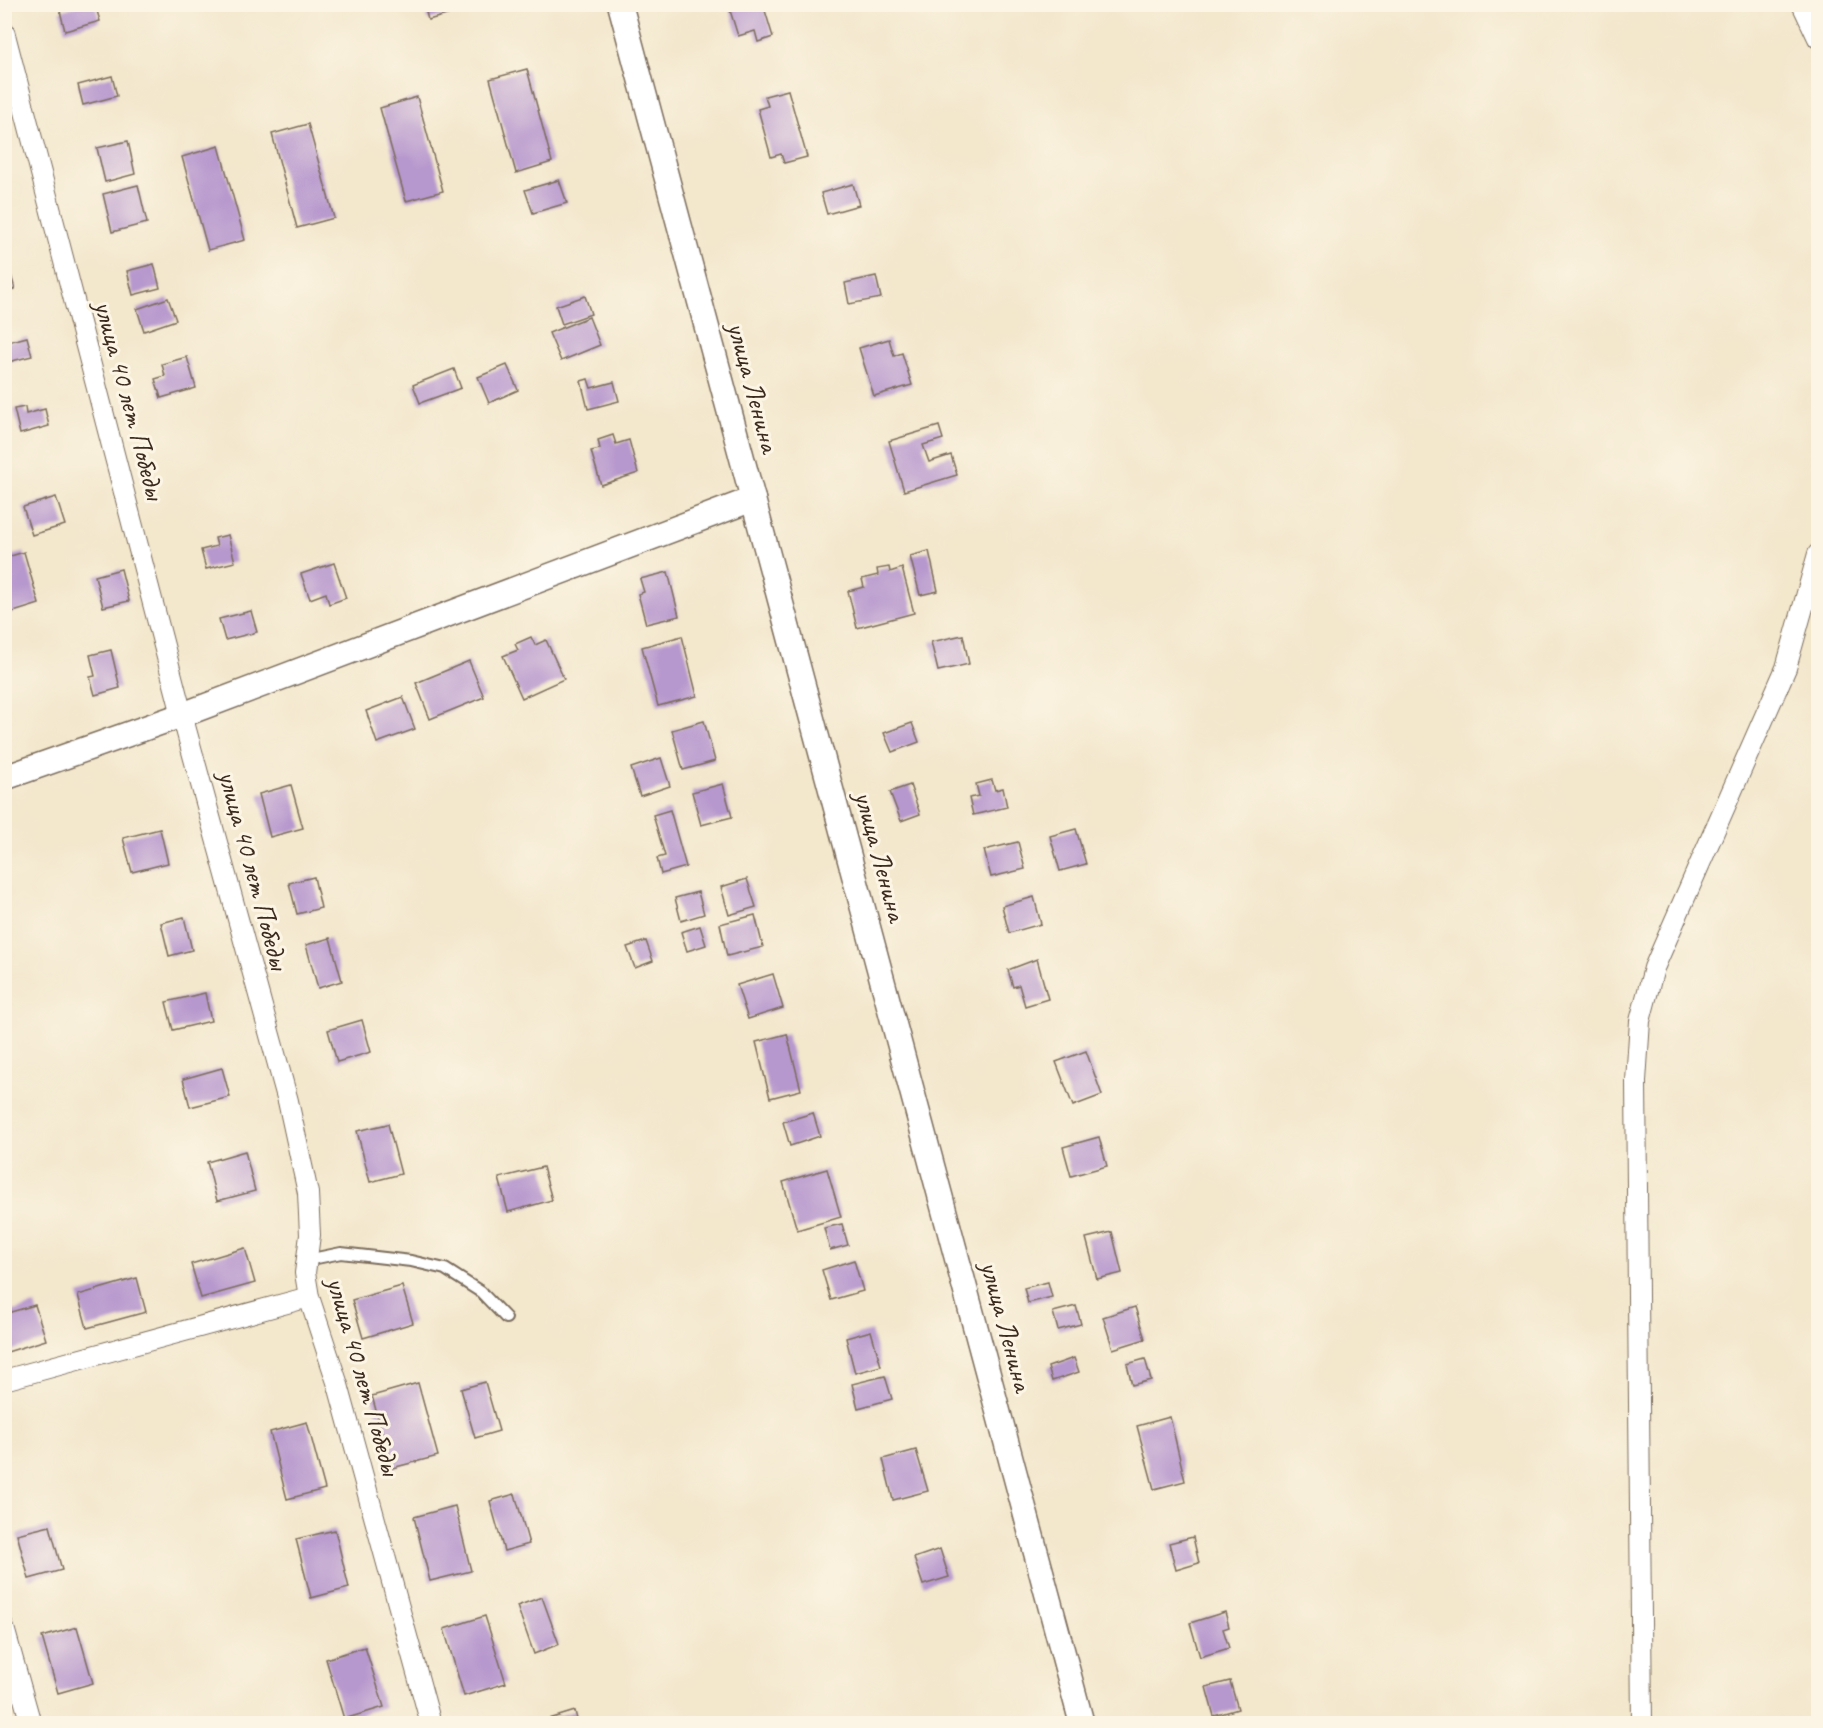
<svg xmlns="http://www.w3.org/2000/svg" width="1823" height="1728" font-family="Caveat,sans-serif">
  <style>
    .building { fill: #b798ce }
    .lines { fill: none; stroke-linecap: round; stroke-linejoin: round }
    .service-casing { stroke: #7b6c5b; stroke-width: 14 }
    .minor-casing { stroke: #7b6c5b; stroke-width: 22 }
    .tertiary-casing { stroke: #7b6c5b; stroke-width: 27 }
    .service { stroke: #fff; stroke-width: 10 }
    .minor { stroke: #fff; stroke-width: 20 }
    .tertiary { stroke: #fff; stroke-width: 24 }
    .labels { text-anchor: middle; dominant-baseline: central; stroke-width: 6; stroke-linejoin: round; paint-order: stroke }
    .street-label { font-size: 28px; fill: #3b2a1e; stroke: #fcf5e5 }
  </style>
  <rect width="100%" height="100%" fill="#fcf5e5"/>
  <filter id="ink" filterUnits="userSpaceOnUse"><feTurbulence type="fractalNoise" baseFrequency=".0167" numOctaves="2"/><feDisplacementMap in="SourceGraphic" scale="12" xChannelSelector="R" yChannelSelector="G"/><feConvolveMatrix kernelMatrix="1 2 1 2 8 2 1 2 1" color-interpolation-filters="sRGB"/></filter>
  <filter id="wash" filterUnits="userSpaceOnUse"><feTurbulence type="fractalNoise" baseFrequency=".008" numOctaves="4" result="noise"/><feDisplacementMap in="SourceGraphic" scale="24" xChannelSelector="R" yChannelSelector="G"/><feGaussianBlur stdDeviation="1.35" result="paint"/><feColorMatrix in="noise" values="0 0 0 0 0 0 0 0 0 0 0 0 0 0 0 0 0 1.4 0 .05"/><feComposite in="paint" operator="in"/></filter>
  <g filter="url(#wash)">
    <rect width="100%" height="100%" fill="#f3e7cc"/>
    <g id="blocks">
      <g class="building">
        <polygon points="82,4 95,4 100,21 65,31 60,11"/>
        <polygon points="424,4 464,4 465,10 428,20"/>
        <polygon points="728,4 763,4 773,37 758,42 755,31 738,36"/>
        <polygon points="527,69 552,162 516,173 490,79"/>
        <polygon points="112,76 117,96 83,105 78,85"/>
        <polygon points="788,90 807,157 784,163 781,154 771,157 758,109 768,106 765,96"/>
        <polygon points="417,97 443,191 406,201 380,108"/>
        <polygon points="308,124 334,218 297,228 272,134"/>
        <polygon points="128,141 135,174 105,182 97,148"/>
        <polygon points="219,146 245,240 208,250 182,157"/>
        <polygon points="559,180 567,203 533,213 525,190"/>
        <polygon points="853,184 859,205 827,214 821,193"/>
        <polygon points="138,185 147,223 112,232 103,194"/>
        <polygon points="154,264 160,288 133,295 127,271"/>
        <polygon points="9,268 15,289 5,292 5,269"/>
        <polygon points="876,276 881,298 849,304 845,283"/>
        <polygon points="585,296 591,314 562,324 556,306"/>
        <polygon points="168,298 176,320 144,331 137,309"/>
        <polygon points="589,317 600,345 561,361 549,333"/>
        <polygon points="27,337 32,356 4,363 4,343"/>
        <polygon points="889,339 894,356 902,353 912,385 874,396 859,348"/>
        <polygon points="187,357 196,388 161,398 155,379 165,376 162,364"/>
        <polygon points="507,365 518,390 489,403 478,377"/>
        <polygon points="454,369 461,388 420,403 413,385"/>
        <polygon points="588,379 591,388 614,382 619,401 588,409 581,381"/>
        <polygon points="25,407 26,414 45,409 49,426 20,434 14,409"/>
        <polygon points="939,426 943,439 923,445 929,462 951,455 957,475 904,491 889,441"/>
        <polygon points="613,435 616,444 629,440 638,473 601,485 591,451 600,449 598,440"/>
        <polygon points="56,497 65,525 32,535 23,507"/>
        <polygon points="228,535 235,562 206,569 201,550 217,546 215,538"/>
        <polygon points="929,551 938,591 920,595 910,556"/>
        <polygon points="24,552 39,604 4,615 4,558"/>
        <polygon points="334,563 346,598 329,604 326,593 310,599 301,574"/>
        <polygon points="889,567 890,572 902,568 914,613 857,628 848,591 864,587 862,579 878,575 877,569"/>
        <polygon points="121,569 129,601 103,607 95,576"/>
        <polygon points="668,572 679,616 646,624 638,594 644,592 640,579"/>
        <polygon points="251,611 257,632 225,640 219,619"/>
        <polygon points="963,635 969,664 938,671 931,642"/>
        <polygon points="682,636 697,696 658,706 642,647"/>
        <polygon points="531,637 535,645 546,640 564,679 522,698 503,656 518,650 515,644"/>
        <polygon points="111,650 120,688 95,695 90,677 95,676 90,655"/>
        <polygon points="469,661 484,697 430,719 416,683"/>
        <polygon points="403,697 415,729 377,743 366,711"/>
        <polygon points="704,721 715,761 683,770 672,730"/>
        <polygon points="912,723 919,742 892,752 884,733"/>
        <polygon points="661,758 670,786 640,796 631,768"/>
        <polygon points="992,780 995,790 1003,788 1007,807 973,815 969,798 979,796 976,784"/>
        <polygon points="723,784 732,817 701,825 692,792"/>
        <polygon points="291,785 303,828 270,837 259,794"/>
        <polygon points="910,785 920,814 901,821 890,792"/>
        <polygon points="670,810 686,867 661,874 657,858 665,856 653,815"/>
        <polygon points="160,829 168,863 132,872 123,838"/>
        <polygon points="1076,829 1086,864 1060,871 1050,836"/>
        <polygon points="1018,842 1025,869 991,877 984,850"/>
        <polygon points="314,877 321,908 297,914 289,883"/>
        <polygon points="747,879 756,907 729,915 721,887"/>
        <polygon points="698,892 704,914 681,921 675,898"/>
        <polygon points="1034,897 1041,924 1009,933 1002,906"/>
        <polygon points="755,915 763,947 727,956 720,924"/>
        <polygon points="184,917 192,950 169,956 161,923"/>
        <polygon points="700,926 706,945 687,951 681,932"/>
        <polygon points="330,938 342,981 318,988 306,945"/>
        <polygon points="646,941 653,961 635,968 627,947"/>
        <polygon points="1037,959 1048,999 1025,1006 1019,985 1013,987 1008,970"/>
        <polygon points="773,974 783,1008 748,1019 737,985"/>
        <polygon points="205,993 211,1021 173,1030 166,1002"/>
        <polygon points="362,1020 371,1052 337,1062 328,1030"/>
        <polygon points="787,1034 801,1090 770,1098 756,1042"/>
        <polygon points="1086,1051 1102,1095 1073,1106 1056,1062"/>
        <polygon points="222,1068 230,1097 190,1107 183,1079"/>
        <polygon points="813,1113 820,1136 790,1146 783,1122"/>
        <polygon points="388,1124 401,1174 370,1182 357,1131"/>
        <polygon points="1099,1137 1107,1166 1071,1176 1063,1147"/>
        <polygon points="245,1151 255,1191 217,1201 207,1162"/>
        <polygon points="543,1167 552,1200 508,1212 499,1178"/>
        <polygon points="827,1169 841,1217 797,1230 783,1182"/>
        <polygon points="842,1224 848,1245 830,1250 824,1228"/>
        <polygon points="1112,1232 1122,1273 1097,1279 1086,1238"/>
        <polygon points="245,1248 255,1283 201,1298 191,1264"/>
        <polygon points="854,1260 863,1291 831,1300 822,1270"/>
        <polygon points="137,1278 146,1312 87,1328 78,1295"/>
        <polygon points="1048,1282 1052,1297 1028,1303 1024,1288"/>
        <polygon points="402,1286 413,1323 363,1338 352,1300"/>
        <polygon points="35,1305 46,1340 4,1353 4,1314"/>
        <polygon points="1076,1306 1081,1324 1058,1330 1053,1312"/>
        <polygon points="1135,1307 1145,1339 1113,1349 1103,1317"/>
        <polygon points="871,1331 881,1366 855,1373 846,1338"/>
        <polygon points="1074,1358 1079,1372 1052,1381 1048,1367"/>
        <polygon points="1145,1359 1151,1380 1132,1385 1127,1364"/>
        <polygon points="885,1376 892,1399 858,1408 852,1384"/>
        <polygon points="485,1382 499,1431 475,1438 461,1389"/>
        <polygon points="418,1383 438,1456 392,1468 372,1396"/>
        <polygon points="1170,1417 1185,1481 1154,1489 1137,1426"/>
        <polygon points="307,1422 325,1489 287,1499 270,1432"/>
        <polygon points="916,1450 928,1491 893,1500 883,1459"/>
        <polygon points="515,1494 529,1544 504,1551 490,1501"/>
        <polygon points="455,1506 471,1571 430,1581 414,1517"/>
        <polygon points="50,1526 62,1570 29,1579 17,1534"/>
        <polygon points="335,1530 349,1588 311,1598 296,1539"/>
        <polygon points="1193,1537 1199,1563 1176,1570 1169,1543"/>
        <polygon points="940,1549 949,1577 923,1585 914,1558"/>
        <polygon points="542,1597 559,1644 534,1654 517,1606"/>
        <polygon points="1225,1612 1229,1627 1223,1629 1229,1648 1200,1657 1190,1623"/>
        <polygon points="485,1616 506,1683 464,1696 444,1629"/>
        <polygon points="77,1627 93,1683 58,1693 42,1637"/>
        <polygon points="365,1647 384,1707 344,1719 326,1659"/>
        <polygon points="1230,1681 1238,1709 1214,1716 1206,1687"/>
        <polygon points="575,1711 578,1724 550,1724 549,1719"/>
      </g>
    </g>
  </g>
  <g filter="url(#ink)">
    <use href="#blocks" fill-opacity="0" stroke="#7b6c5b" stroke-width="1.5"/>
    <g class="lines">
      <g class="service-casing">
        <polyline id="service" points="307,1260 341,1253 411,1261 445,1269 481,1292 506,1318"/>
      </g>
      <g class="minor-casing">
        <g id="minor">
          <polyline points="1802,4 1818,38"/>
          <polyline points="4,31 182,715 288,1101 308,1193 310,1235 305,1273 309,1297 338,1385 431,1724"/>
          <polyline points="4,1380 309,1297"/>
          <polyline points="4,1628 31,1724"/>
          <polyline points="1642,1724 1636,1081 1640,1021 1654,968 1786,668 1818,554"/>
        </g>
      </g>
      <g class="tertiary-casing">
        <g id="tertiary">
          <polyline points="620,4 1082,1724"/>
          <polyline points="4,778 182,715 753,499"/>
        </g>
      </g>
      <use href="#service" class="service"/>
      <use href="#minor" class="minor"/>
      <use href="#tertiary" class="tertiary"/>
    </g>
  </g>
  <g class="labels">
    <g class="street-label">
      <text transform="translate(754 387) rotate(75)">улица Ленина</text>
      <text transform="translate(130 400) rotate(75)">улица 40 лет Победы</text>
      <text transform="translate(881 856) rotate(75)">улица Ленина</text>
      <text transform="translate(254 870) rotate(75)">улица 40 лет Победы</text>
      <text transform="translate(1007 1326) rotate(75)">улица Ленина</text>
      <text transform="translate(364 1376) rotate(74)">улица 40 лет Победы</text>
    </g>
  </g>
  <rect width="1823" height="1728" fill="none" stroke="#fcf5e5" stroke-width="24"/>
</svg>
